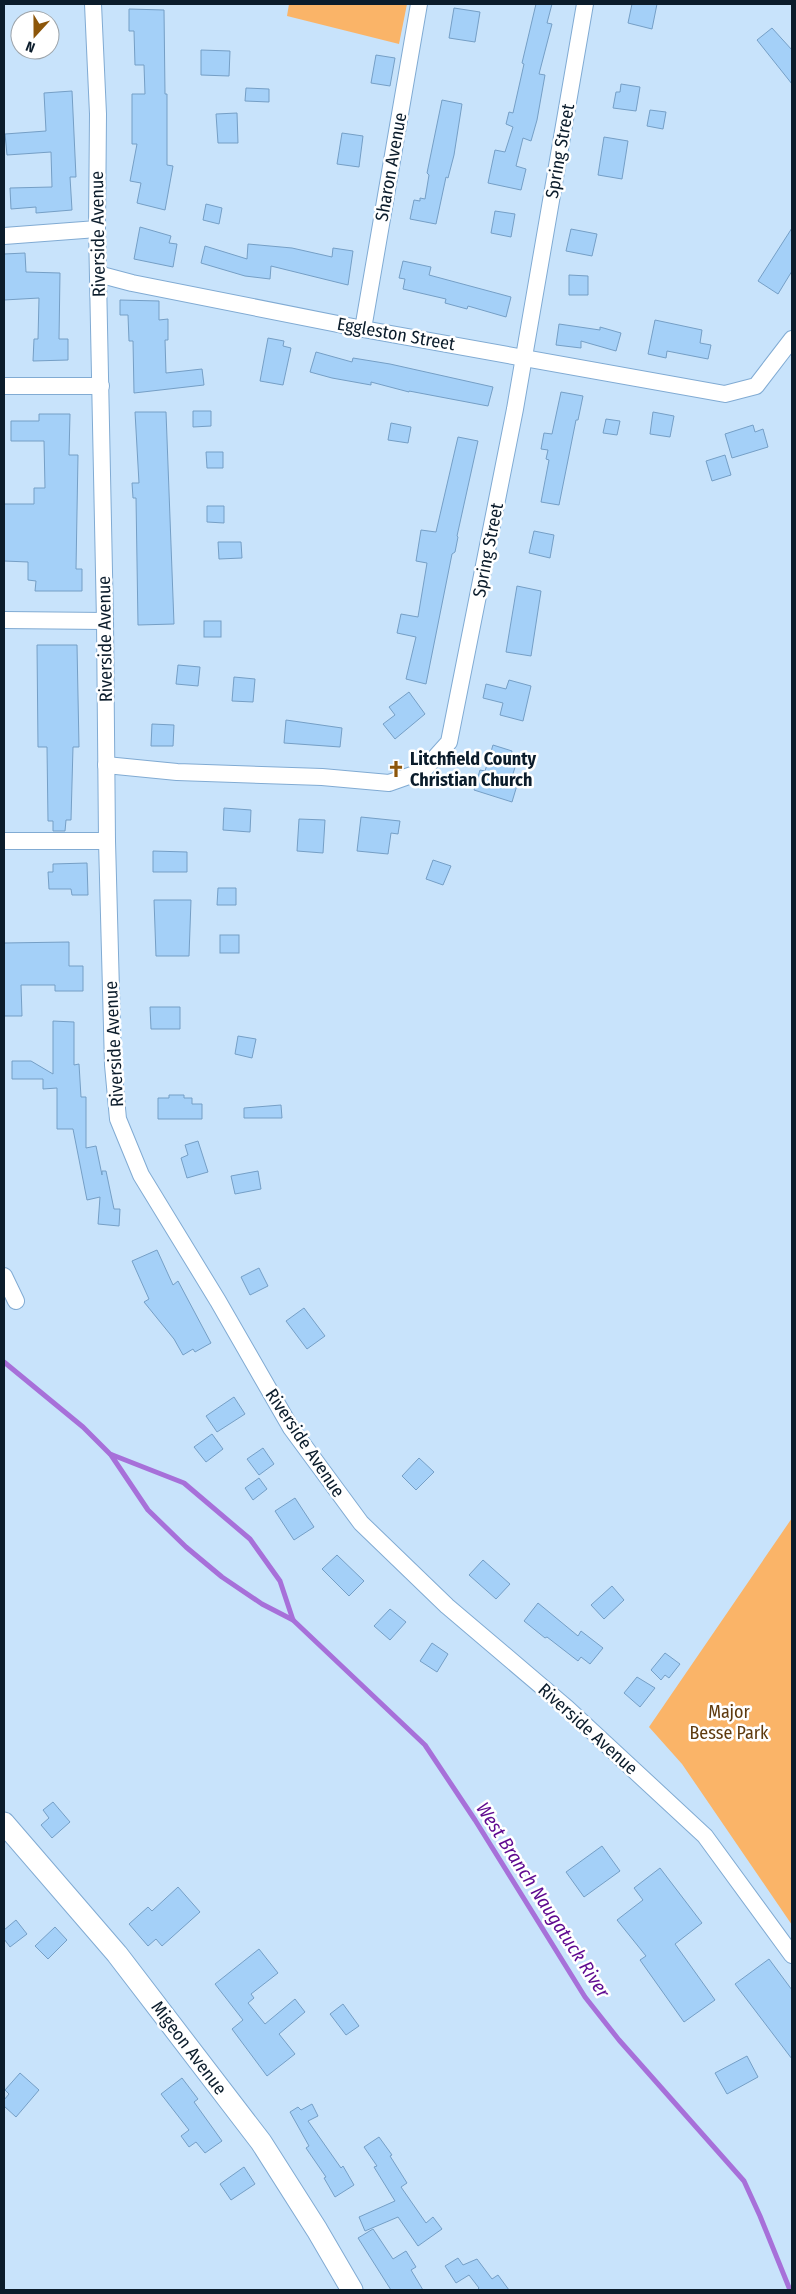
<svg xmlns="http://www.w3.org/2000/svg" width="796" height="2294" font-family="'Fira Sans Condensed',sans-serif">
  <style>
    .green { fill: #fab468 }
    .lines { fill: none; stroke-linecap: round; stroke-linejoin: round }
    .stream { stroke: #a770d9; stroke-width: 5 }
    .building { fill: #a4d0f8; stroke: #759fc6 }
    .minor-casing { stroke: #81abd3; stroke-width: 18 }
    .major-casing { stroke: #81abd3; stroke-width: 23 }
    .minor { stroke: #fff; stroke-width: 16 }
    .major { stroke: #fff; stroke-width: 21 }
    .labels { text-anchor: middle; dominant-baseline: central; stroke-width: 5; stroke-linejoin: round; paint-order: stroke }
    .street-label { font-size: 18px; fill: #0b1c2b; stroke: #fff }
    .poi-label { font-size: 18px; font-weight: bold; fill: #0b1c2b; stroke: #fff; text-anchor: start }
    .park-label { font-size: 18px; fill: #5e3a0e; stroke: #fff }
    .water-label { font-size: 19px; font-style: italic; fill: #5e088f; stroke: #fff }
  </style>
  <rect width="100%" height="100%" fill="#c8e3fb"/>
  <g class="green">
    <polygon points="289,4 407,4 399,44 287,16"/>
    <polygon points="792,1518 792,1925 682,1764 649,1727"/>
  </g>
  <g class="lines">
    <g class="stream">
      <polyline points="4,1362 83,1427 110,1454 184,1483 250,1539 280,1581 293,1620 425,1745 475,1820 585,1997 619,2040 744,2181 760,2216 790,2290"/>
      <polyline points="111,1455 148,1510 186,1547 222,1577 262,1604 293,1620"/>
    </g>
  </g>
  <g class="building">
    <polygon points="536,4 552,4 547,23 552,24 539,74 545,75 537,120 531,141 523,138 516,166 526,169 521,190 488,183 495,150 505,152 513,127 506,124 509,112 513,113 524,64 522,63"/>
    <polygon points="632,4 657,4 652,29 628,23"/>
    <polygon points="454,8 480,12 475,42 449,38"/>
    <polygon points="129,9 164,10 165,94 167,94 167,165 173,166 165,210 137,203 141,183 130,181 137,144 132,144 132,94 145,94 144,65 135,65 134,31 129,31"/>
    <polygon points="772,28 792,50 792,84 757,40"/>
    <polygon points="201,50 230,51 229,76 201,75"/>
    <polygon points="376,55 395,58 390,86 371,83"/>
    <polygon points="621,84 640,87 636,111 613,108 616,92 620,92"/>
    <polygon points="246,88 269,89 269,102 245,101"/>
    <polygon points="72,91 76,177 70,177 72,210 36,213 36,207 11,209 10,188 52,187 51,152 7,155 5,134 46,131 44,93"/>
    <polygon points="442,100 462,104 454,155 448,178 446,177 436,224 410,219 414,200 420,201 420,198 425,199 429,175 427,173"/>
    <polygon points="650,110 666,112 663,129 647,126"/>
    <polygon points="237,113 238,143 218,143 216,114"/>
    <polygon points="342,133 363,136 359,167 337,164"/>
    <polygon points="604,137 628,141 622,179 598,175"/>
    <polygon points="206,204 222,208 219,224 203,220"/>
    <polygon points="495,211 515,214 511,237 491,233"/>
    <polygon points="140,227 171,236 169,243 177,244 173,267 134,259"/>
    <polygon points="792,228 792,271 778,294 758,281"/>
    <polygon points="571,229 597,234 592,256 566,251"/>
    <polygon points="248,244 292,248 332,257 333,248 353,251 348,285 271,266 270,279 245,276 201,263 205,246 247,259"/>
    <polygon points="25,253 26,272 60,273 59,339 68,339 68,360 33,361 34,339 38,339 39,298 4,300 4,254"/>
    <polygon points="403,261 431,267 429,275 511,297 506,317 468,306 467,309 445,303 446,299 403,289 405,279 399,278"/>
    <polygon points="569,275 588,276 588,295 569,295"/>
    <polygon points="120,300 159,301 159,320 168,319 168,340 165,340 166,373 202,369 204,385 134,393 133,341 129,341 128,315 120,315"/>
    <polygon points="655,320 702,330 700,343 711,345 708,359 667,351 666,358 648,354"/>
    <polygon points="559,324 600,330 600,327 621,333 616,351 581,341 581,348 556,345"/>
    <polygon points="268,338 284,341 283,346 291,348 283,385 260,381"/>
    <polygon points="316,352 352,362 353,358 390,364 493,387 488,406 409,391 409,392 371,382 371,385 332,378 310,372"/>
    <polygon points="561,392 583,396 578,420 576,420 559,505 541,502 549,460 546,459 548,450 541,449 544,433 552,434"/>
    <polygon points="193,411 211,411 211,426 193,427"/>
    <polygon points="135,412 166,412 174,624 138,625 136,498 133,498 132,483 139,483"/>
    <polygon points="653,412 674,416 670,437 650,434"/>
    <polygon points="39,414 70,414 69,455 78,455 76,569 82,569 82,591 35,591 36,581 28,580 28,562 4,561 4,504 34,504 34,488 45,488 44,441 11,441 11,421 39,421"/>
    <polygon points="606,419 620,421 617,435 603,433"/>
    <polygon points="391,423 411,427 408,443 388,440"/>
    <polygon points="753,425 755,432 763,429 768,447 732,458 725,434"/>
    <polygon points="458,437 478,441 457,536 458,537 455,552 452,554 426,684 406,679 416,637 397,633 401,614 418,617 427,563 416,561 421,530 436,532"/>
    <polygon points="206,452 223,452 223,468 207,468"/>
    <polygon points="725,455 731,475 712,481 706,461"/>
    <polygon points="207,506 224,506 224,523 207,522"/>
    <polygon points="534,531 554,535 550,558 529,553"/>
    <polygon points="218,542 241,542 242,558 219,559"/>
    <polygon points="517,586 541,591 531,656 506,652"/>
    <rect x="204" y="621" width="17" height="16"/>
    <polygon points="37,645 77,645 79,747 73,747 71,820 66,820 65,831 53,831 53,821 48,821 47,747 38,747"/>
    <polygon points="178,665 200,667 198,686 176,684"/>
    <polygon points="234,677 255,679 253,702 232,701"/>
    <polygon points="509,680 531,686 523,721 500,715 503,703 483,698 486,684 506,689"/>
    <polygon points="409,692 425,714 395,739 383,724 395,715 389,707"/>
    <polygon points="286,720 342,728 340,747 284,743"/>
    <polygon points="152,724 174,725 173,746 151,746"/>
    <polygon points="493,745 512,751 510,759 517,761 511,780 518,782 512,802 474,790 480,770 485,771"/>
    <polygon points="224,808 251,810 250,832 223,830"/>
    <polygon points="361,817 400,821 398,834 391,833 388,854 357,851"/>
    <polygon points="299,819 325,820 323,853 297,851"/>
    <polygon points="153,851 187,852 187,872 153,872"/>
    <polygon points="433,860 451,866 443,885 426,879"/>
    <polygon points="87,863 88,895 72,895 71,889 49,889 48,872 53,872 53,864"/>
    <polygon points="218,888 236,888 236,905 217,905"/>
    <polygon points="154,900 191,900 189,956 156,956"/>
    <rect x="220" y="935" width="19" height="18"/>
    <polygon points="69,942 69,966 83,966 83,991 55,991 55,985 21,985 22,1016 4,1016 4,943"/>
    <polygon points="150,1007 180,1007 180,1029 151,1029"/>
    <polygon points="53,1021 74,1022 74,1065 79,1064 81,1097 86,1097 86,1148 96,1146 102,1175 102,1171 106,1171 114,1209 120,1209 119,1226 98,1224 100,1197 87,1200 73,1129 57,1129 57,1088 43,1089 43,1079 12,1079 12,1061 31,1061 53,1074"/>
    <polygon points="238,1036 256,1039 252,1058 235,1054"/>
    <polygon points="169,1095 184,1095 184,1098 192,1098 192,1104 202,1104 202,1119 158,1119 158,1098 169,1098"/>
    <polygon points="281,1105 282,1118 244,1118 244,1108"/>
    <polygon points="198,1141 208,1172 187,1178 181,1158 188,1155 185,1145"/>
    <polygon points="258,1171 261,1189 235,1194 231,1176"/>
    <polygon points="157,1250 173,1285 178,1281 211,1343 195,1352 193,1349 183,1355 174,1339 144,1302 149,1299 132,1261"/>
    <polygon points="259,1268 268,1286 250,1295 241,1277"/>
    <polygon points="304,1308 325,1336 307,1349 286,1321"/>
    <polygon points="234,1397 245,1414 217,1432 206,1416"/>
    <polygon points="212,1434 223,1449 206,1462 194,1447"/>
    <polygon points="263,1448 274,1464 259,1475 247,1459"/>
    <polygon points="419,1458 434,1472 416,1490 402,1476"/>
    <polygon points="259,1478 267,1489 253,1500 245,1488"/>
    <polygon points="295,1498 314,1527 294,1540 275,1511"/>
    <polygon points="337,1555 364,1581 349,1596 322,1569"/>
    <polygon points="483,1560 510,1584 496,1599 469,1575"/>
    <polygon points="612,1586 624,1600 604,1619 591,1605"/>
    <polygon points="538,1603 578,1636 581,1631 603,1648 590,1664 581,1657 578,1661 547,1637 545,1638 524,1621"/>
    <polygon points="390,1609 406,1622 390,1640 374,1626"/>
    <polygon points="432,1643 448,1654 437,1672 420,1661"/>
    <polygon points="665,1653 680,1664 669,1678 665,1675 661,1680 651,1670"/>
    <polygon points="637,1677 655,1688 640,1707 624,1693"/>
    <polygon points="53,1802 70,1822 52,1838 41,1825 49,1818 43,1810"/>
    <polygon points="602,1846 620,1871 584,1897 566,1872"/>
    <polygon points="660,1868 702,1923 675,1944 715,2000 684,2022 640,1960 646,1956 617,1920 643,1900 634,1888"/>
    <polygon points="178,1887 200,1912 162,1946 156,1939 148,1946 129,1924 148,1907 152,1911"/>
    <polygon points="16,1920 27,1934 10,1947 4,1939 4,1930"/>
    <polygon points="55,1927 67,1940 48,1959 35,1946"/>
    <polygon points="259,1949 278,1973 251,1994 254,1998 248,2003 265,2024 295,1999 305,2012 279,2034 295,2054 267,2076 232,2029 243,2020 215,1984"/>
    <polygon points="769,1959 792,1990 792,2059 735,1984"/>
    <polygon points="343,2004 359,2026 346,2035 330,2014"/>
    <polygon points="747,2056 758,2077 727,2094 715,2073"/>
    <polygon points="20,2073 39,2090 16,2117 4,2106 4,2100 9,2094 5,2090"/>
    <polygon points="182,2078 198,2099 194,2102 222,2141 205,2153 196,2142 189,2147 181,2136 189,2130 161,2094"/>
    <polygon points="312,2104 318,2116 308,2121 341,2168 343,2166 354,2185 335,2197 324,2178 326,2177 306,2148 309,2146 290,2112 298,2107 301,2110"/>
    <polygon points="379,2137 392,2155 390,2156 407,2183 401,2187 426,2223 433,2217 442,2229 418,2246 398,2217 365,2231 359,2217 395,2201 374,2167 377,2166 364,2147"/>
    <polygon points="244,2167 255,2184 231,2200 220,2184"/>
    <polygon points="373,2229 393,2259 406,2251 416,2267 411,2270 423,2290 391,2290 358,2238"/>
    <polygon points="458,2258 463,2265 477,2259 492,2279 498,2275 509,2290 477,2290 479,2288 469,2275 456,2283 445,2266"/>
  </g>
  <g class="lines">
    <g class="minor-casing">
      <g id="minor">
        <polyline points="93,4 98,114 97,229 105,621 107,841 113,1065 118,1119 141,1175 218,1301 291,1428 361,1523 447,1606 567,1708 705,1836 792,1955"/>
        <polyline points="4,236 97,229"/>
        <polyline points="98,274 132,283 363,329 725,394 756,386 792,339"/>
        <polyline points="363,329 419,4"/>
        <polyline points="4,386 101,386"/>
        <polyline points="4,620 105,621"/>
        <polyline points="106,765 177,772 322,777 389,783 423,771 449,742 515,409 585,4"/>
        <polyline points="4,841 107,841"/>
        <polyline points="4,1276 16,1301"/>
      </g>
    </g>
    <g class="major-casing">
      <polyline id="major" points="4,1823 117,1954 261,2142 317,2230 352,2290"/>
    </g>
    <use href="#minor" class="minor"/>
    <use href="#major" class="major"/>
  </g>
  <defs>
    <g id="church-bare" transform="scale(1.35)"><path d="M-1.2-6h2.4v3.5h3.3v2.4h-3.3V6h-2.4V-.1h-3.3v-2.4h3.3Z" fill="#8d560a" stroke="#fff" stroke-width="2.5" paint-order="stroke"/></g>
  </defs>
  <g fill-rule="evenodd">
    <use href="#church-bare" x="396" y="769"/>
  </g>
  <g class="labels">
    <g class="street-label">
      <text transform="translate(560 151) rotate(-80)">Spring Street</text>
      <text transform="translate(391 167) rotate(-80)">Sharon Avenue</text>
      <text transform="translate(98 234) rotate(-91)">Riverside Avenue</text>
      <text transform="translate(396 334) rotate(10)">Eggleston Street</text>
      <text transform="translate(488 550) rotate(-79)">Spring Street</text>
      <text transform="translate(105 639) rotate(-91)">Riverside Avenue</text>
      <text transform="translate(114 1044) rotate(-93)">Riverside Avenue</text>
      <text transform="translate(305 1443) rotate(56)">Riverside Avenue</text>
      <text transform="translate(588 1729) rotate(42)">Riverside Avenue</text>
      <text transform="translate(189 2048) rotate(53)">Migeon Avenue</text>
    </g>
    <g class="poi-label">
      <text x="410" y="759">Litchfield County<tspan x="410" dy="21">Christian Church</tspan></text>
    </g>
    <g class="park-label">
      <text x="729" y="1712">Major<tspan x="729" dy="21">Besse Park</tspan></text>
    </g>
    <g class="water-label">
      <text transform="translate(543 1900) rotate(57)">West Branch Naugatuck River</text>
    </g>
  </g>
  <rect width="796" height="2294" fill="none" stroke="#0b1c2b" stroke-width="10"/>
  <g transform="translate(35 35) rotate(201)"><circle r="24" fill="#ffffff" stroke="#9da4aa"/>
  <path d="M0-4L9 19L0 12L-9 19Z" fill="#8d560a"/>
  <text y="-8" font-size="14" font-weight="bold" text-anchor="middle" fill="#0b1c2b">N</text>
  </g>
</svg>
